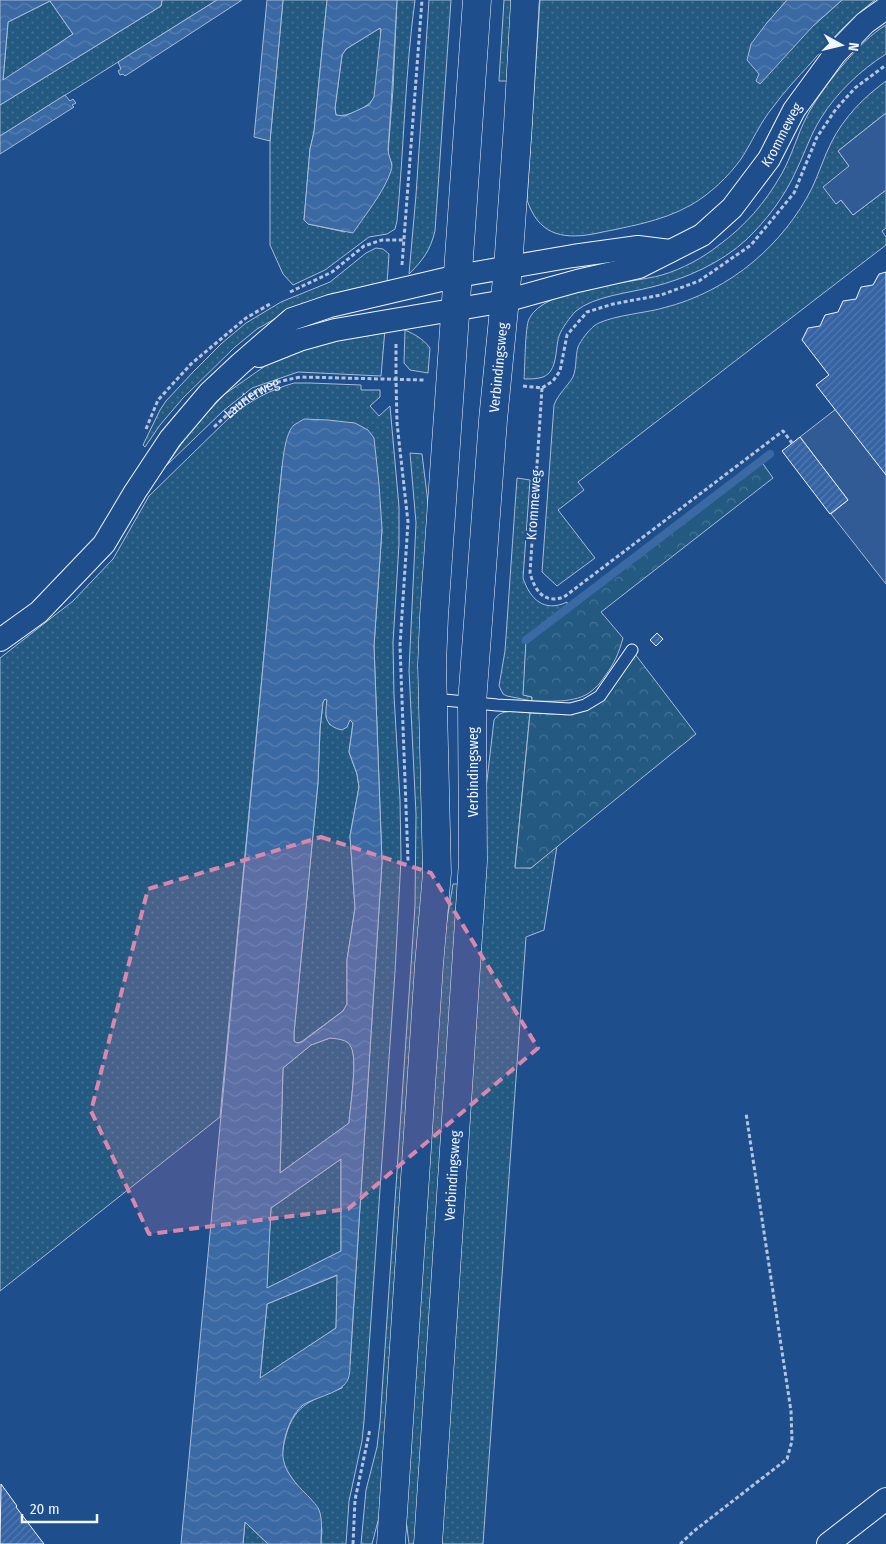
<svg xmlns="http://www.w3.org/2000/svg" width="886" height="1544" font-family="'Fira Sans Condensed',sans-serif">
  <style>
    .grass { fill: url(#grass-dots); stroke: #a8bbd7 }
    .forest { fill: url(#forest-crowns); stroke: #a8bbd7 }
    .parking { fill: #305b95; stroke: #a8bbd7 }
    .water { fill: url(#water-waves); stroke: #a8bbd7; fill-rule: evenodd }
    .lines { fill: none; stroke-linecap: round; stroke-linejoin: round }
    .stream { stroke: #3b69a3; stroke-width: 8 }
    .building { fill: url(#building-hatch); stroke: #f2f6ff }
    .lane-casing { stroke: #f2f6ff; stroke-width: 13 }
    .street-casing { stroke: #f2f6ff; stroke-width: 24 }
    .secondary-casing { stroke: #f2f6ff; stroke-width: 29 }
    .path { stroke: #b3c4dc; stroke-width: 3; stroke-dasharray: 4 2.5; stroke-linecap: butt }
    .lane { stroke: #1f4e8c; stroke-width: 11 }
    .street { stroke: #1f4e8c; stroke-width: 22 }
    .secondary { stroke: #1f4e8c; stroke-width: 28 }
    .marked { fill: #da87ad; fill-opacity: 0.2; stroke: #da87ad; stroke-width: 4; stroke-dasharray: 10 6; stroke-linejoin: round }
    .labels { text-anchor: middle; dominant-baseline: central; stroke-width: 4; stroke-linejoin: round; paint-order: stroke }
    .street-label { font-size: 14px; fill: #f2f6ff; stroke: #1f4e8c }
  </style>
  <defs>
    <pattern id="grass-dots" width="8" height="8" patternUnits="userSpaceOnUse" patternTransform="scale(1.25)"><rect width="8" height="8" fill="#245a82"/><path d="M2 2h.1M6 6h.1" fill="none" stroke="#447295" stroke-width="1.8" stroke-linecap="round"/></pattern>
    <pattern id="forest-crowns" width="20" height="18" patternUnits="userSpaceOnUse" patternTransform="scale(1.25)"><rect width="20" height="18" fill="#245a82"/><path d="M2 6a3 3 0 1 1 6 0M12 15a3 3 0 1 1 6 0" fill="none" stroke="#447295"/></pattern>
    <pattern id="water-waves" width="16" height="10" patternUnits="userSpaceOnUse" patternTransform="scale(1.25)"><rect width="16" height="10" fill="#3b69a3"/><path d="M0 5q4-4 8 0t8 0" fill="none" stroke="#587fb1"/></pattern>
    <pattern id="building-hatch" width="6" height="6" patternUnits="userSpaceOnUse" patternTransform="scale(1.25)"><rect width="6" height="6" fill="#3563a3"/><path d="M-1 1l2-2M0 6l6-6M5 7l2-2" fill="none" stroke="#537ab1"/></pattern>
  </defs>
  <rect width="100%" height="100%" fill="#1f4e8c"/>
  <g class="grass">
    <polygon points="162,0 217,0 0,136 0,105 161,6"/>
    <path d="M283 0H327L314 132 310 149 304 220 308 224 345 232 392 165 388 153 393 89 397 0H415C405 73 404 148 397 221L395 229 387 234 369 237 325 270 293 285 283 274 270 245V141Z"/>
    <path d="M429 0H451L435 231C430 251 423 260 409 274L416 195Z"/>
    <polygon points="504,0 512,0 507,81 499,81"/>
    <path d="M540 0H787L766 24 813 26 842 0H875C851 18 830 41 810 64 797 78 784 92 773 107 760 123 752 142 741 159 728 177 710 194 691 205 661 222 626 227 593 234 560 240 538 233 527 200Z"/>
    <polygon points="50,1 73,34 3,81 8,22"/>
    <path d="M886 25V54C861 70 837 92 821 118 811 134 805 152 797 169 785 196 767 220 746 240 721 263 685 279 652 287 629 293 594 296 576 311 570 317 562 328 559 336 555 349 558 371 543 377 538 379 530 379 524 379 525 368 525 327 529 319 544 287 630 284 662 275 682 269 703 258 719 245 745 226 765 203 781 175 792 156 797 135 807 116 821 89 860 40 886 25Z"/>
    <path d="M380 28C382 37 378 90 374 98 369 107 346 118 336 115L335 108 342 55 346 49Z"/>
    <path d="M886 81V113L838 151 849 166 836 204 841 200 853 215 886 190V228L882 231 886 237V245L578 482 584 490 558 510 595 558 557 586 542 572 554 405C558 394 567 387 573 377 577 367 575 357 578 347 581 340 588 331 594 326 607 316 646 313 663 308 696 300 728 283 753 262 777 242 798 216 812 188 819 173 824 157 831 143 844 117 864 97 886 81Z"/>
    <polygon points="376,248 383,249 389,254 387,284 280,316 257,329 235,347 183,398 160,425 145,447 143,445 160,410 166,401 193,372 222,343 246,323 281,302 330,282 366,253"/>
    <polygon points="385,329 381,376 298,372 252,388 223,411 166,466 193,427 225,394 275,359 309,345"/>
    <path d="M405 330C416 335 423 339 430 348L428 373 410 370 404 363Z"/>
    <path d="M294 383H310L361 385V390H380V397L370 406 379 416 390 406 399 507V544L393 643 394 695 400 800 401 859 395 972 364 1421 362 1441 349 1501 346 1544H321C321 1538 323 1530 321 1525 318 1516 303 1493 297 1485 292 1478 286 1471 283 1462 281 1453 284 1444 286 1435 295 1403 315 1399 342 1388L350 1364 382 862 374 646 382 529 282 466 220 1117 0 1291V658L73 601 113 559 149 496 231 416C251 400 270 390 294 383Z"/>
    <polygon points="410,453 422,454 428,503 428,837 385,1494 372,1544 361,1544 366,1490 377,1447 380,1422 415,906 416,814 409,670 416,523"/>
    <path d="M517 478 530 480 523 578C530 599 544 613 567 602L568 608 526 640 524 695 532 697V701L507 696 503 694 499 686 505 651Z"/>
    <polygon points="325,699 327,699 326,717 330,725 350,720 353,723 349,752 357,774 359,787 350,836 355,908 347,960 347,1004 343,1011 301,1042 297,1043 294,1041 294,1033 318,782 320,729 323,702"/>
    <path d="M513 711 530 713 515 867 531 868 557 846 544 930 526 937 483 1544H435L486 789 494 720C499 712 505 712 513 711Z"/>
    <polygon points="453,884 464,884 419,1544 409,1544 404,1504 436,986"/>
    <path d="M330 1038C337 1038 347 1039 351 1046 358 1058 350 1107 349 1123L280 1173 283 1068 311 1045Z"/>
    <polygon points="341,1159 341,1251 266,1289 271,1208"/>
    <polygon points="338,1275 336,1328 260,1379 267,1304"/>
    <polygon points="245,1522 268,1544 243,1544"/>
  </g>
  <g class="forest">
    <path d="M761 461 773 478 601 612 623 638C619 653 614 664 605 676 602 680 599 685 595 688 580 704 552 701 532 701V697L523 695 526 640Z"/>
    <polygon points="635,654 696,734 531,868 515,868 530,713 553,714 580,710"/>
  </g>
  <g class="parking">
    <polygon points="886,113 886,190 853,215 841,200 836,204 823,187 849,166 838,151"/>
    <polygon points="836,409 886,474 886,584 831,514 848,500 800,437"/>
  </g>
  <g class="water">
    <path d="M0 0H162L161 6 0 105ZM50 1 73 34 3 80 8 22Z"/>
    <polygon points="217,0 242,0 125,76 123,74 120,75 118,71 121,69 118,62"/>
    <polygon points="267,0 283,0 270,141 254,137"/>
    <path d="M327 0H397C394 50 392 99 388 149 388 157 394 164 391 171 384 192 365 215 353 233L308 224 304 220 310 149 314 132ZM380 28 381 30 374 97 369 105 345 116 336 115 335 108 342 55 346 49Z"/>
    <polygon points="787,0 842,0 813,26 760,84 756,81 759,74 747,60 751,44 766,24"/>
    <polygon points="65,95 70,101 73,99 76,103 72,105 74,107 0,154 0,136"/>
    <path d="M304 419 328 420 355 423 368 430 374 438 379 484 382 529 374 646 382 862 350 1364C350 1368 350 1375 348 1379 343 1393 315 1397 303 1405 291 1414 284 1436 283 1450 281 1470 297 1485 310 1498 313 1502 317 1505 319 1510 323 1520 321 1533 321 1544H268L245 1522 243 1544H181L279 495C282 478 282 436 294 425 297 423 301 421 304 419ZM325 699 327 700C325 716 324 726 342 730L347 727 350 720 353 723 349 752 357 774 359 787 350 836 355 908 347 960V1004L343 1011 302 1042 297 1043 294 1041V1033L318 782 320 729 323 702ZM330 1038C338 1039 347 1039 351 1047 358 1060 350 1107 349 1123L280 1173 283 1068 311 1045ZM341 1159V1251L267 1288 271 1208ZM337 1275 336 1328 260 1378 267 1304Z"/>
  </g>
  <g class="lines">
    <polyline class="stream" points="526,640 770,454"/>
  </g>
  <g class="building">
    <polygon points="886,272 886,475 816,385 829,375 802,340 808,328 820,326 825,315 838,312 843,301 856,299 861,287 873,285 879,274"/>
    <polygon points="800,437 848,500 830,514 782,451"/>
    <polygon points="657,633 663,639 656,646 650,640"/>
    <polygon points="1,1484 17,1506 16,1507 44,1544 0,1544"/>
  </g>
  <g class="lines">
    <g class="lane-casing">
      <polyline id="lane" points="434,699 497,705 570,709 585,705 600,696 632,650"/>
    </g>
    <g class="street-casing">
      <g id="street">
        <path id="s2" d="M259 356 299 340 335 330 505 301 577 281 639 267 702 235 732 208 769 159 794 110 835 54 865 23 886 8"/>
        <polyline points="0,640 39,612 104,544 135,492 170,439 209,393 240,364 292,319 330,306 458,276 573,256 638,247 670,251"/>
        <polyline points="828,1544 886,1499"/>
      </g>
    </g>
    <g class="secondary-casing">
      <g id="secondary">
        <polyline points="391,1544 429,965 437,873 432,665 434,616 477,0"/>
        <path id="s3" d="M428 1544 473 861 472 703 493 420 508 268 518 124 525 0"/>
      </g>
    </g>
    <g class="path">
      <polyline points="402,265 422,0"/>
      <polyline points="290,292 332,272 364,246 382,240 405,240"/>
      <polyline points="396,344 396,379 397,423 408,522 400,646 408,861"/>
      <polyline points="523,386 542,388 553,381 560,371 567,335 587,312 613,304 661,295 699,281 751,245 794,193 817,137 836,109 855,88 886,65"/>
      <path d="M542 388 530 573C535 591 544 604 564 597L783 431 792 443"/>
      <path id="s1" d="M214 427C245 398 258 384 301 377L424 380"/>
      <polyline points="146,429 158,400 191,364 246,318 270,304"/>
      <polyline points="353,1544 355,1500 370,1429"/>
      <polyline points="680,1544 694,1531 787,1459 792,1441 791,1411 746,1113"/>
    </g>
    <use href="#lane" class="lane"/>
    <use href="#street" class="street"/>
    <use href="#secondary" class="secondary"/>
  </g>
  <path class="marked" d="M321 837 431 873 538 1048 348 1209 149 1234 91 1111 148 889Z"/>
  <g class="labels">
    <g class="street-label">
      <text stroke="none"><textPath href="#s2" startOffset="591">Krommeweg</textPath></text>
      <text stroke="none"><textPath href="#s3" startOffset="1179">Verbindingsweg</textPath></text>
      <text stroke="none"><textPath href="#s1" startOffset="48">Laurierweg</textPath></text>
      <text transform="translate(534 505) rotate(-86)">Krommeweg</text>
      <text transform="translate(473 772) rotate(-90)">Verbindingsweg</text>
      <text stroke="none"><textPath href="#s3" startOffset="369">Verbindingsweg</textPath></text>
    </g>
  </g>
  <g transform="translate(841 45) rotate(98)" stroke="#1f4e8c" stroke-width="4" paint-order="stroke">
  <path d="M0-4L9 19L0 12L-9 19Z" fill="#f2f6ff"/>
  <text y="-8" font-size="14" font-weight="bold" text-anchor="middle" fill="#f2f6ff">N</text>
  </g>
  <path d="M22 1514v8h75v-8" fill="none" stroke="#f2f6ff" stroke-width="2.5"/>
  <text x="30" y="1514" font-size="15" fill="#f2f6ff" stroke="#1f4e8c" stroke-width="4" paint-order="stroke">20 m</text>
</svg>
